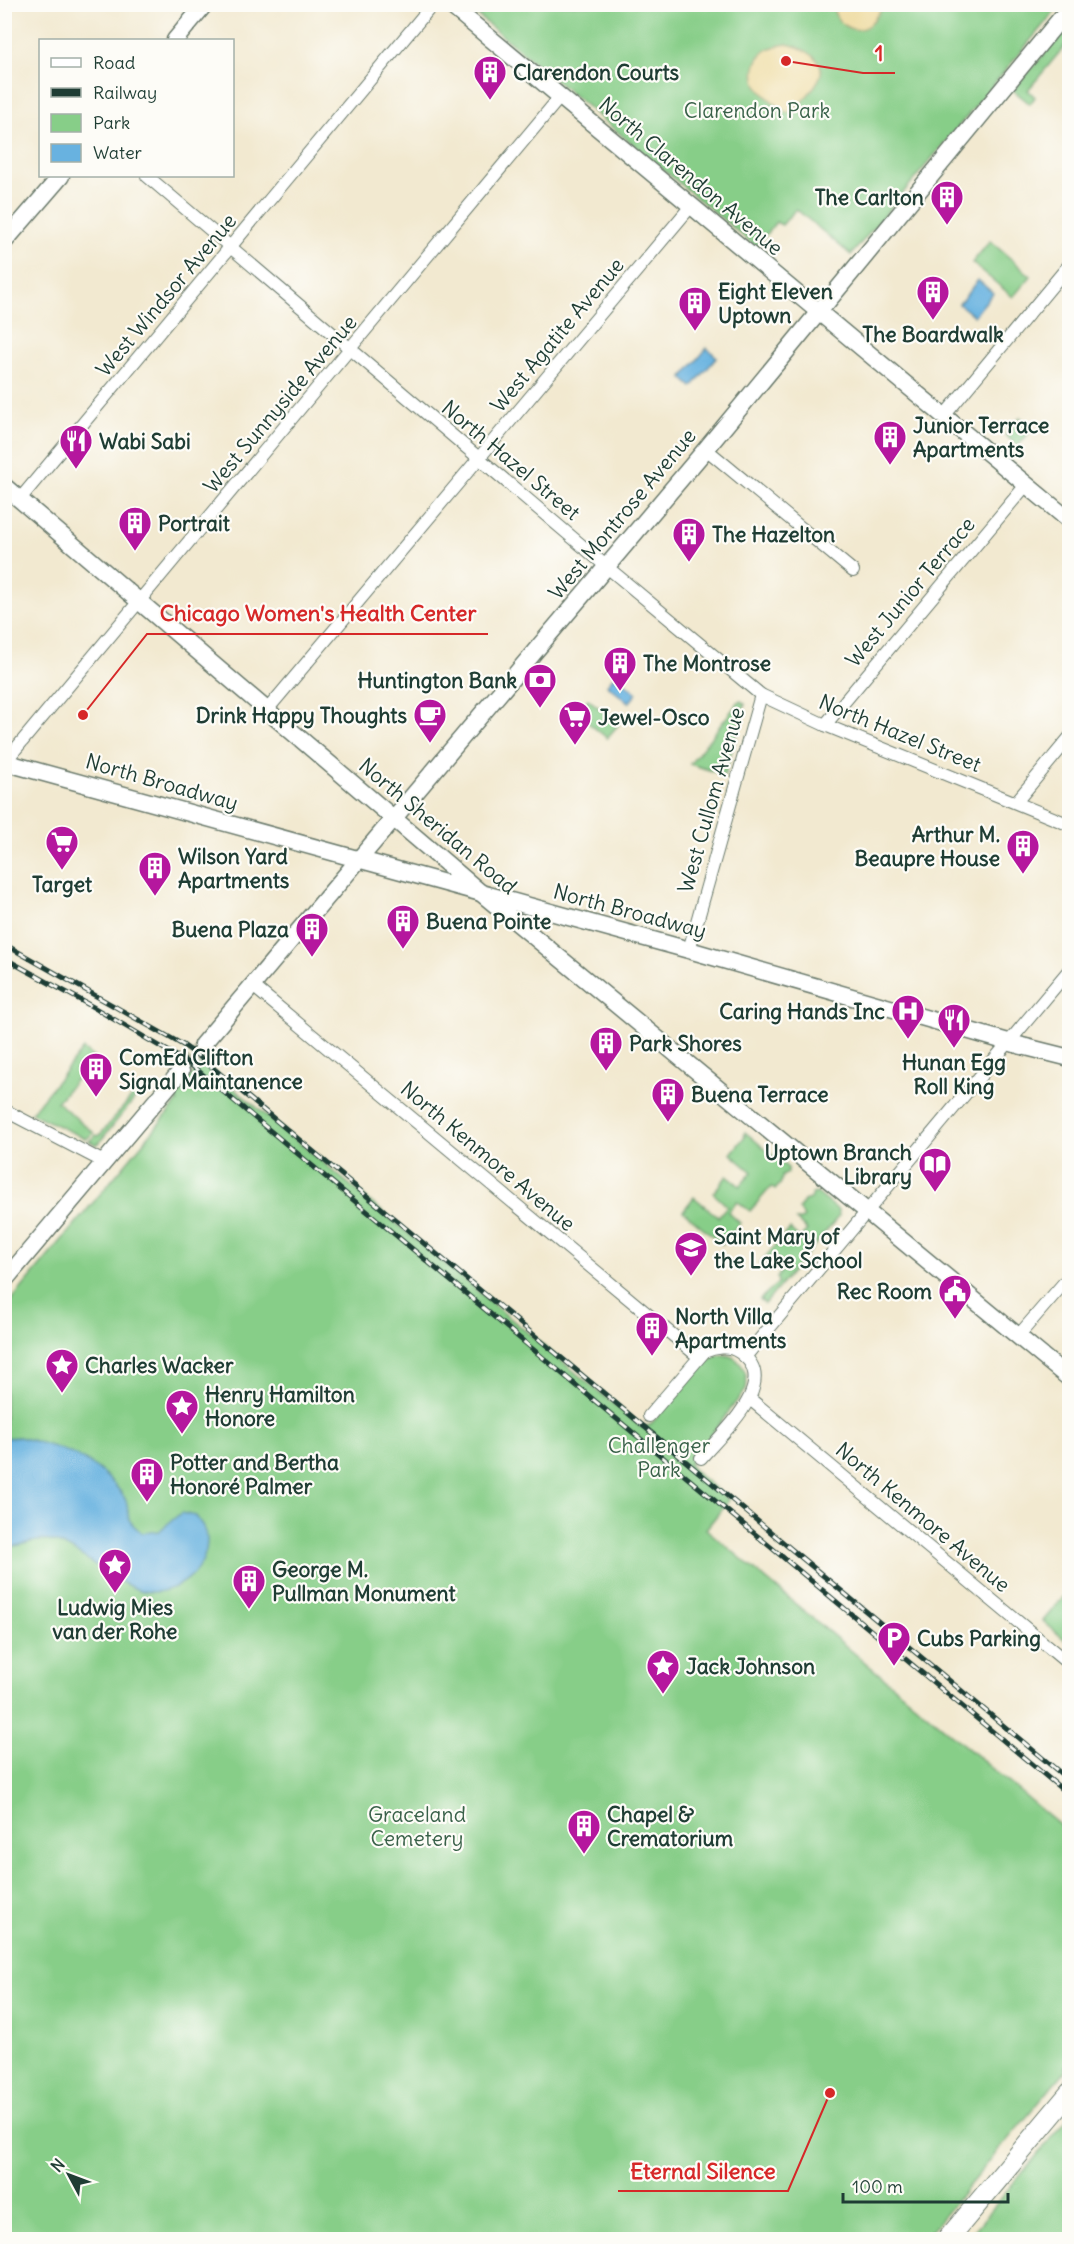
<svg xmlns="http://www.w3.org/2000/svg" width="1074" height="2244" font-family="Delius,sans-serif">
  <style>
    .green { fill: #87ce88; stroke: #53865e; stroke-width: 1.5 }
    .sand { fill: #eeda9e; stroke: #868c69; stroke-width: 1.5 }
    .water { fill: #68b2e0; stroke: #44788a; stroke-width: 1.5 }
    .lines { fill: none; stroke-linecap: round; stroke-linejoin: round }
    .secondary-tunnel { stroke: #c8c7b1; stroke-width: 16; stroke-dasharray: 16 8; stroke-linecap: butt }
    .street-casing { stroke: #69796b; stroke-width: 14 }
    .secondary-casing { stroke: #69796b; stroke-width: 19 }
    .primary-casing { stroke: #69796b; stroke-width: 22 }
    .street { stroke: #fff; stroke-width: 12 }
    .secondary { stroke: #fff; stroke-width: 16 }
    .primary { stroke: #fff; stroke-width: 20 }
    .rail-casing { stroke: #1f3d34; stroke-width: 5 }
    .rail { stroke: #fdfcf7; stroke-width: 3; stroke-dasharray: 9; stroke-linecap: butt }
    .labels { text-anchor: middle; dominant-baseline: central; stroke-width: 4.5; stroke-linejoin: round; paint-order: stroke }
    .poi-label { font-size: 21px; font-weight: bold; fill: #1f3d34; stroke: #fdfcf7; text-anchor: start }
    .park-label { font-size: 21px; fill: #396149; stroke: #fdfcf7 }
    .street-label { font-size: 21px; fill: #1f3d34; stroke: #fdfcf7 }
    .leader { fill: none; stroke: #d62828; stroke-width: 2 }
    .callout-dot { fill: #d62828; stroke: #fdfcf7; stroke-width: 2 }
    .callout-label { font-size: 22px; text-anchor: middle; font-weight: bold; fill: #d62828; stroke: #fdfcf7; stroke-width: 4.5; stroke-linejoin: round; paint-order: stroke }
  </style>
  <rect width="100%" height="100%" fill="#fdfcf7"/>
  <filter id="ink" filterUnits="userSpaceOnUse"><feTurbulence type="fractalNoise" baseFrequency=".0167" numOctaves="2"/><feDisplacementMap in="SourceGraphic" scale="12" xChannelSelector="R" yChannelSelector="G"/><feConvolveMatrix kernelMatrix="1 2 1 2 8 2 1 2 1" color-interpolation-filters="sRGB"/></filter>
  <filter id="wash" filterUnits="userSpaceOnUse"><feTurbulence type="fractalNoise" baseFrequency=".008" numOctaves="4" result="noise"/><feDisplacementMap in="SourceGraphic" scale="24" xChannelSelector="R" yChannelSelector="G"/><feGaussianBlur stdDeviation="1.35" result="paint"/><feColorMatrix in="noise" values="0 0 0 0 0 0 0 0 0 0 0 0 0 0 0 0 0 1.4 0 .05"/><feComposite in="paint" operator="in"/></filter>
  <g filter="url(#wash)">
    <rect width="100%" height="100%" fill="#f2e9d0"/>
    <g class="green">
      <polygon points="465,5 1060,5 851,255 796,209 782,225 776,222 756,247"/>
      <polygon points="1069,25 1069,41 1028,90 1035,97 1030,104 1013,90"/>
      <polygon points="990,241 1031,276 1013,297 972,263"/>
      <polygon points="1020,417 1033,428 1018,446 1005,435"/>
      <polygon points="588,699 619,724 607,738 576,713"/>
      <polygon points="740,700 745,704 725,775 690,764"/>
      <polygon points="83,1049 94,1058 57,1102 94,1133 86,1139 31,1113"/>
      <path d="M199 1065 213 1071 641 1427 650 1425C666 1409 695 1363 714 1357 736 1349 750 1370 746 1389L689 1464 696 1473 729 1500 706 1529 1069 1833V2061L1065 2067 1067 2069 924 2239 5 2240V1308L178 1101 173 1097Z"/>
      <polygon points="135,1093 138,1095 97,1145 89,1141 96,1135 99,1136"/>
      <polygon points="745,1132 788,1168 788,1173 782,1176 781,1183 775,1190 771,1187 750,1211 737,1201 728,1212 740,1223 722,1244 683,1211 694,1197 718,1217 727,1206 713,1193 727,1176 740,1186 752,1172 731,1154 745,1136 744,1134"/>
      <polygon points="817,1193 838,1210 839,1216 765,1304 760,1299 778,1283 777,1278 785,1266 773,1255 763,1265 760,1263 790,1229 800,1238 807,1230 796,1220 801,1220 804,1217 799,1209 804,1201 810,1199 812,1194"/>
      <polygon points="1069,1590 1069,1635 1065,1640 1043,1621"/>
      <polygon points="1069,2117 1069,2239 967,2239"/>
    </g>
    <g class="sand">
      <path d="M833 5V4L884 5C880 11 875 20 869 25 852 37 834 22 833 5Z"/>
      <path d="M787 44C801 47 827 58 820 77 815 89 802 101 794 111L787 113C778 106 768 99 761 91 750 78 753 58 768 49 774 46 781 45 787 44Z"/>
    </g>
    <g class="water">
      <polygon points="978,280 993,293 974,316 959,304"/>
      <polygon points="707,348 717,357 692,387 682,378"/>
      <polygon points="615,675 637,693 629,703 607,685"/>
      <path d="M19 1437C62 1448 98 1458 124 1497 129 1504 127 1512 129 1519 131 1524 138 1529 142 1533L159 1531 181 1513 196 1516C199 1521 204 1527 206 1532 214 1569 173 1600 139 1590 111 1581 81 1550 54 1542 36 1537 22 1547 5 1547V1438Z"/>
    </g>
  </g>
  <g filter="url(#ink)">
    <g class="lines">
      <polyline class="secondary-tunnel" points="181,1071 202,1045"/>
      <g class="street-casing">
        <g id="street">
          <polyline points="147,176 607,567 761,695 825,725 1070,825"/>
          <polyline points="944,416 1070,264"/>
          <polyline points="706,449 853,571"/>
          <polyline points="20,499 433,4"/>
          <polyline points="267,710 691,206"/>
          <polyline points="825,725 1026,485"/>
          <polyline points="4,763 560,97"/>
          <polyline points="1016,802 1070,737"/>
          <polyline points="689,950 761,695"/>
          <polyline points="253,986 699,1357"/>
          <polyline points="4,1110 104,1162"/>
          <polyline points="1019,1335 1070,1276"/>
          <polyline points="745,1357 1070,969"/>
          <polyline points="750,1399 1070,1665"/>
          <path d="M649 1416 704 1352C715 1347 729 1345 739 1352 783 1381 722 1433 701 1458"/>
        </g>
      </g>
      <g class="secondary-casing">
        <g id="secondary">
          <polyline points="449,4 1070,521"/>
          <polyline points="175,40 205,4"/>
          <polyline points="4,242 61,176"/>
          <polyline points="4,486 481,893 1070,1379"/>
          <polyline points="4,762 689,950 1022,1046 1070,1058"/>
          <polyline points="202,1045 706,449 1070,7"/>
          <polyline points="4,1281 181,1071"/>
        </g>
      </g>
      <g class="primary-casing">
        <polyline id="primary" points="947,2240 1070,2093"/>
      </g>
      <use href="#street" class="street"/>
      <use href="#secondary" class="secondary"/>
      <use href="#primary" class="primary"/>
      <g class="rail-casing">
        <g id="rail">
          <polyline points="4,944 183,1045 201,1058 1070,1781"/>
          <polyline points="4,958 93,1007 190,1064 1070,1796"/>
        </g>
      </g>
      <use href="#rail" class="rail"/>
    </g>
  </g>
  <defs>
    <g id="building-pin" transform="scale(1.725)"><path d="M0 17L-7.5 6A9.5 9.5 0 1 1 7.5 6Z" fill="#b5179e" stroke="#fdfcf7"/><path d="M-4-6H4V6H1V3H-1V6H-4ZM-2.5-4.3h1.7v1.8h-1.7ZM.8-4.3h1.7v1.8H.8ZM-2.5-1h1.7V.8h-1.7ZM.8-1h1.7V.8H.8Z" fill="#fff"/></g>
    <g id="restaurant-pin" transform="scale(1.725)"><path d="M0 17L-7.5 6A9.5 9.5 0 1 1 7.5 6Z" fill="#b5179e" stroke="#fdfcf7"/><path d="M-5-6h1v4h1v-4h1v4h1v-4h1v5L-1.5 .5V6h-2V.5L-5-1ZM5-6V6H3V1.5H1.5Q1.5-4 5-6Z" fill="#fff"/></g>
    <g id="bank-pin" transform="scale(1.725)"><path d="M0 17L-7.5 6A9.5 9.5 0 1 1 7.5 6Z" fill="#b5179e" stroke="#fdfcf7"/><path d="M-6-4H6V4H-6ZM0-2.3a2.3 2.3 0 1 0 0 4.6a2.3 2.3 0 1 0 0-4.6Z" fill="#fff"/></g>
    <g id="cafe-pin" transform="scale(1.725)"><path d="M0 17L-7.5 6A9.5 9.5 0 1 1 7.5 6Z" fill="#b5179e" stroke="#fdfcf7"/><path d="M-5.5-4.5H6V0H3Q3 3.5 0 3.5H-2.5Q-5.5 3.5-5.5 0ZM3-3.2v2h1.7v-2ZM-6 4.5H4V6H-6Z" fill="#fff"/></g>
    <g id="supermarket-pin" transform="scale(1.725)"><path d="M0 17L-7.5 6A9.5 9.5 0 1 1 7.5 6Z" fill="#b5179e" stroke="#fdfcf7"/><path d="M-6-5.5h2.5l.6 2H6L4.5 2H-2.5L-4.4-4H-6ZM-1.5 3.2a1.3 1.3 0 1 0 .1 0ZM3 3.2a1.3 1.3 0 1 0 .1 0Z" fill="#fff"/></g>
    <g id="hospital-pin" transform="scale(1.725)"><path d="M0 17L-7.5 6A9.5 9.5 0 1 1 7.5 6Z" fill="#b5179e" stroke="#fdfcf7"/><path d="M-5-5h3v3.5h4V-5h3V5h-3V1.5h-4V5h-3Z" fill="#fff"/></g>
    <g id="library-pin" transform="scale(1.725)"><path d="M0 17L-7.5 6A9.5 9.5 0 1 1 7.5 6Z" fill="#b5179e" stroke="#fdfcf7"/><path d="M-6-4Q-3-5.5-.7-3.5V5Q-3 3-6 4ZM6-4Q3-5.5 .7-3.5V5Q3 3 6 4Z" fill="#fff"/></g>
    <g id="school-pin" transform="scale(1.725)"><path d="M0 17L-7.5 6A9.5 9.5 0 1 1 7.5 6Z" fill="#b5179e" stroke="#fdfcf7"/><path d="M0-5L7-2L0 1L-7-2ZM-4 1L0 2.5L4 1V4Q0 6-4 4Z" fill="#fff"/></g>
    <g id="civic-pin" transform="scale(1.725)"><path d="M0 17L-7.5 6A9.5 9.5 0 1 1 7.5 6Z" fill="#b5179e" stroke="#fdfcf7"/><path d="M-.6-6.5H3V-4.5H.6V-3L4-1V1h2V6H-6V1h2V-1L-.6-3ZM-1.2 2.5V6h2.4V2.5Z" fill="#fff"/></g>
    <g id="sight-pin" transform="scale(1.725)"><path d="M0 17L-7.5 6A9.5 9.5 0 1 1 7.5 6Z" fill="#b5179e" stroke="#fdfcf7"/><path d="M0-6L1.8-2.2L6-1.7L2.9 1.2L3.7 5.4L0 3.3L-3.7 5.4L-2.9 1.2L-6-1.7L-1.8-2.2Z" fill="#fff"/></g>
    <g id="parking-pin" transform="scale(1.725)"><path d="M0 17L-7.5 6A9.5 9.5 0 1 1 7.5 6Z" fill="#b5179e" stroke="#fdfcf7"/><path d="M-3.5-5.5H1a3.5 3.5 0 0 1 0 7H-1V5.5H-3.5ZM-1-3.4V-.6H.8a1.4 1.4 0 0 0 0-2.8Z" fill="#fff"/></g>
  </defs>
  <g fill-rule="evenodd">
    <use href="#building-pin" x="490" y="72"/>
    <use href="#building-pin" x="947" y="197"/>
    <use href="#building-pin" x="933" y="292"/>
    <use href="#building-pin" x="695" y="303"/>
    <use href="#building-pin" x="890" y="437"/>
    <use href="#restaurant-pin" x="76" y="441"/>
    <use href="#building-pin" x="135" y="523"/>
    <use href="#building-pin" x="689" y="534"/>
    <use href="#building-pin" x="620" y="663"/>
    <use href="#bank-pin" x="540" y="680"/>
    <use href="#cafe-pin" x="430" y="715"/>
    <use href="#supermarket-pin" x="575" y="717"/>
    <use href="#supermarket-pin" x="62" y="842"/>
    <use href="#building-pin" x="1023" y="846"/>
    <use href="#building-pin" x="155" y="868"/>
    <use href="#building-pin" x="403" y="921"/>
    <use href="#building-pin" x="312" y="929"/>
    <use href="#hospital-pin" x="908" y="1011"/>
    <use href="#restaurant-pin" x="954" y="1020"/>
    <use href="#building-pin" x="606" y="1043"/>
    <use href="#building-pin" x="96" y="1069"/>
    <use href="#building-pin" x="668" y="1094"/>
    <use href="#library-pin" x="935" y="1164"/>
    <use href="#school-pin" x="691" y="1248"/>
    <use href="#civic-pin" x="955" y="1291"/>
    <use href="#building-pin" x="652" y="1328"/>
    <use href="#sight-pin" x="62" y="1365"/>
    <use href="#sight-pin" x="182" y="1406"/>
    <use href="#building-pin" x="147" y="1474"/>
    <use href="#sight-pin" x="115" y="1565"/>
    <use href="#building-pin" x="249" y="1581"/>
    <use href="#parking-pin" x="894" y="1638"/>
    <use href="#sight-pin" x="663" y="1666"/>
    <use href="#building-pin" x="584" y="1826"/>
  </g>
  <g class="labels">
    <g class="poi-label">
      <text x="513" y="72">Clarendon Courts</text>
      <text x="924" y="197" text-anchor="end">The Carlton</text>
      <text x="718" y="291">Eight Eleven<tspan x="718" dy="24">Uptown</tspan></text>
      <text x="933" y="334" text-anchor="middle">The Boardwalk</text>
      <text x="913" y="425">Junior Terrace<tspan x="913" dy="24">Apartments</tspan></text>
      <text x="99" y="441">Wabi Sabi</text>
      <text x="158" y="523">Portrait</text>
      <text x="712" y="534">The Hazelton</text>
      <text x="643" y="663">The Montrose</text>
      <text x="517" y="680" text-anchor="end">Huntington Bank</text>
      <text x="407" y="715" text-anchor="end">Drink Happy Thoughts</text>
      <text x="598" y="717">Jewel-Osco</text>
      <text x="1000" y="834" text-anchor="end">Arthur M.<tspan x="1000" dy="24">Beaupre House</tspan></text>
      <text x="178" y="856">Wilson Yard<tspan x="178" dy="24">Apartments</tspan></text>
      <text x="62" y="884" text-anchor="middle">Target</text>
      <text x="426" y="921">Buena Pointe</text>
      <text x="289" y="929" text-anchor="end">Buena Plaza</text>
      <text x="885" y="1011" text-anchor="end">Caring Hands Inc</text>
      <text x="629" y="1043">Park Shores</text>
      <text x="119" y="1057">ComEd Clifton<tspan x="119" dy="24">Signal Maintanence</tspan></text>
      <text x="954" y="1062" text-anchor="middle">Hunan Egg<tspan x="954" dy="24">Roll King</tspan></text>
      <text x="691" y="1094">Buena Terrace</text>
      <text x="912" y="1152" text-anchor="end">Uptown Branch<tspan x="912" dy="24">Library</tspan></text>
      <text x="714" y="1236">Saint Mary of<tspan x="714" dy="24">the Lake School</tspan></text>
      <text x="932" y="1291" text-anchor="end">Rec Room</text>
      <text x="675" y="1316">North Villa<tspan x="675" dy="24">Apartments</tspan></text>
      <text x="85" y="1365">Charles Wacker</text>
      <text x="205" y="1394">Henry Hamilton<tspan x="205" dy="24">Honore</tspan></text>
      <text x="170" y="1462">Potter and Bertha<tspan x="170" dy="24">Honoré Palmer</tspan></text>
      <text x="272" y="1569">George M.<tspan x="272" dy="24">Pullman Monument</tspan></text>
      <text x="115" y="1607" text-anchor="middle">Ludwig Mies<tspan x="115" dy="24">van der Rohe</tspan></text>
      <text x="917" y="1638">Cubs Parking</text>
      <text x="686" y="1666">Jack Johnson</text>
      <text x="607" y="1814">Chapel &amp;<tspan x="607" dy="24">Crematorium</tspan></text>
    </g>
    <g class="park-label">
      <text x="757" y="110">Clarendon Park</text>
      <text x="659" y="1445">Challenger<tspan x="659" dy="24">Park</tspan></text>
      <text x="417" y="1814">Graceland<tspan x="417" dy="24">Cemetery</tspan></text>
    </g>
    <g class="street-label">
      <text transform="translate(691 176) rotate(40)">North Clarendon Avenue</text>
      <text transform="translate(166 295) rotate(-50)">West Windsor Avenue</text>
      <text transform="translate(557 335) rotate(-50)">West Agatite Avenue</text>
      <text transform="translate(280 404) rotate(-50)">West Sunnyside Avenue</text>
      <text transform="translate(511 460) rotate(40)">North Hazel Street</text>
      <text transform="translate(622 514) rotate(-50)">West Montrose Avenue</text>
      <text transform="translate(910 592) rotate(-50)">West Junior Terrace</text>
      <text transform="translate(900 733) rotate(22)">North Hazel Street</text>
      <text transform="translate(162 782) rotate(16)">North Broadway</text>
      <text transform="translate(711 800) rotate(-74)">West Cullom Avenue</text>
      <text transform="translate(438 826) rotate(40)">North Sheridan Road</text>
      <text transform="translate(630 911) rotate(15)">North Broadway</text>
      <text transform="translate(488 1156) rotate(40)">North Kenmore Avenue</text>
      <text transform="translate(923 1517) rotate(40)">North Kenmore Avenue</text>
    </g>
  </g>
  <path class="leader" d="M786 61L863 73H895M83 715L147 634H488M830 2093L788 2191H618"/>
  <g class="callout-dot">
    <circle cx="786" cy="61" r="6"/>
    <circle cx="83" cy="715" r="6"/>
    <circle cx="830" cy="2093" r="6"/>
  </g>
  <g class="callout-label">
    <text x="879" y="61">1</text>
    <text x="318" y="621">Chicago Women's Health Center</text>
    <text x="703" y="2179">Eternal Silence</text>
  </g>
  <rect width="1074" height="2244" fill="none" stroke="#fdfcf7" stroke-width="24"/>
  <rect x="39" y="39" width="195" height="138" fill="#fdfcf7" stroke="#a4b0a9" stroke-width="1.5"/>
  <rect x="51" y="58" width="30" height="9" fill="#ffffff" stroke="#a4b0a9" stroke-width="1.5"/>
  <text x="93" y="69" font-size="18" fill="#1f3d34">Road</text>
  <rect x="51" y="88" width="30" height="9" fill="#1f3d34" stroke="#a4b0a9" stroke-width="1.5"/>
  <text x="93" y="99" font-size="18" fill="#1f3d34">Railway</text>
  <rect x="51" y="114" width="30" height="18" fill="#87ce88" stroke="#a4b0a9" stroke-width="1.5"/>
  <text x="93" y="129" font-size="18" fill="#1f3d34">Park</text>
  <rect x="51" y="144" width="30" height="18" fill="#68b2e0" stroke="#a4b0a9" stroke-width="1.5"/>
  <text x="93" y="159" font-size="18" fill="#1f3d34">Water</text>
  <g transform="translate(69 2175) rotate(311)" stroke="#fdfcf7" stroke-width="4.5" paint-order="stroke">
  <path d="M0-4.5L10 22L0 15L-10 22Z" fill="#1f3d34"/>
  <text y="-9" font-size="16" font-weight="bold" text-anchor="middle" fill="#1f3d34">N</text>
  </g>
  <path d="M843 2193v9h165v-9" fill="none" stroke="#1f3d34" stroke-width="3"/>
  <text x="852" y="2193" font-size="18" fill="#1f3d34" stroke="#fdfcf7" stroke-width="4.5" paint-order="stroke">100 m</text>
</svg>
